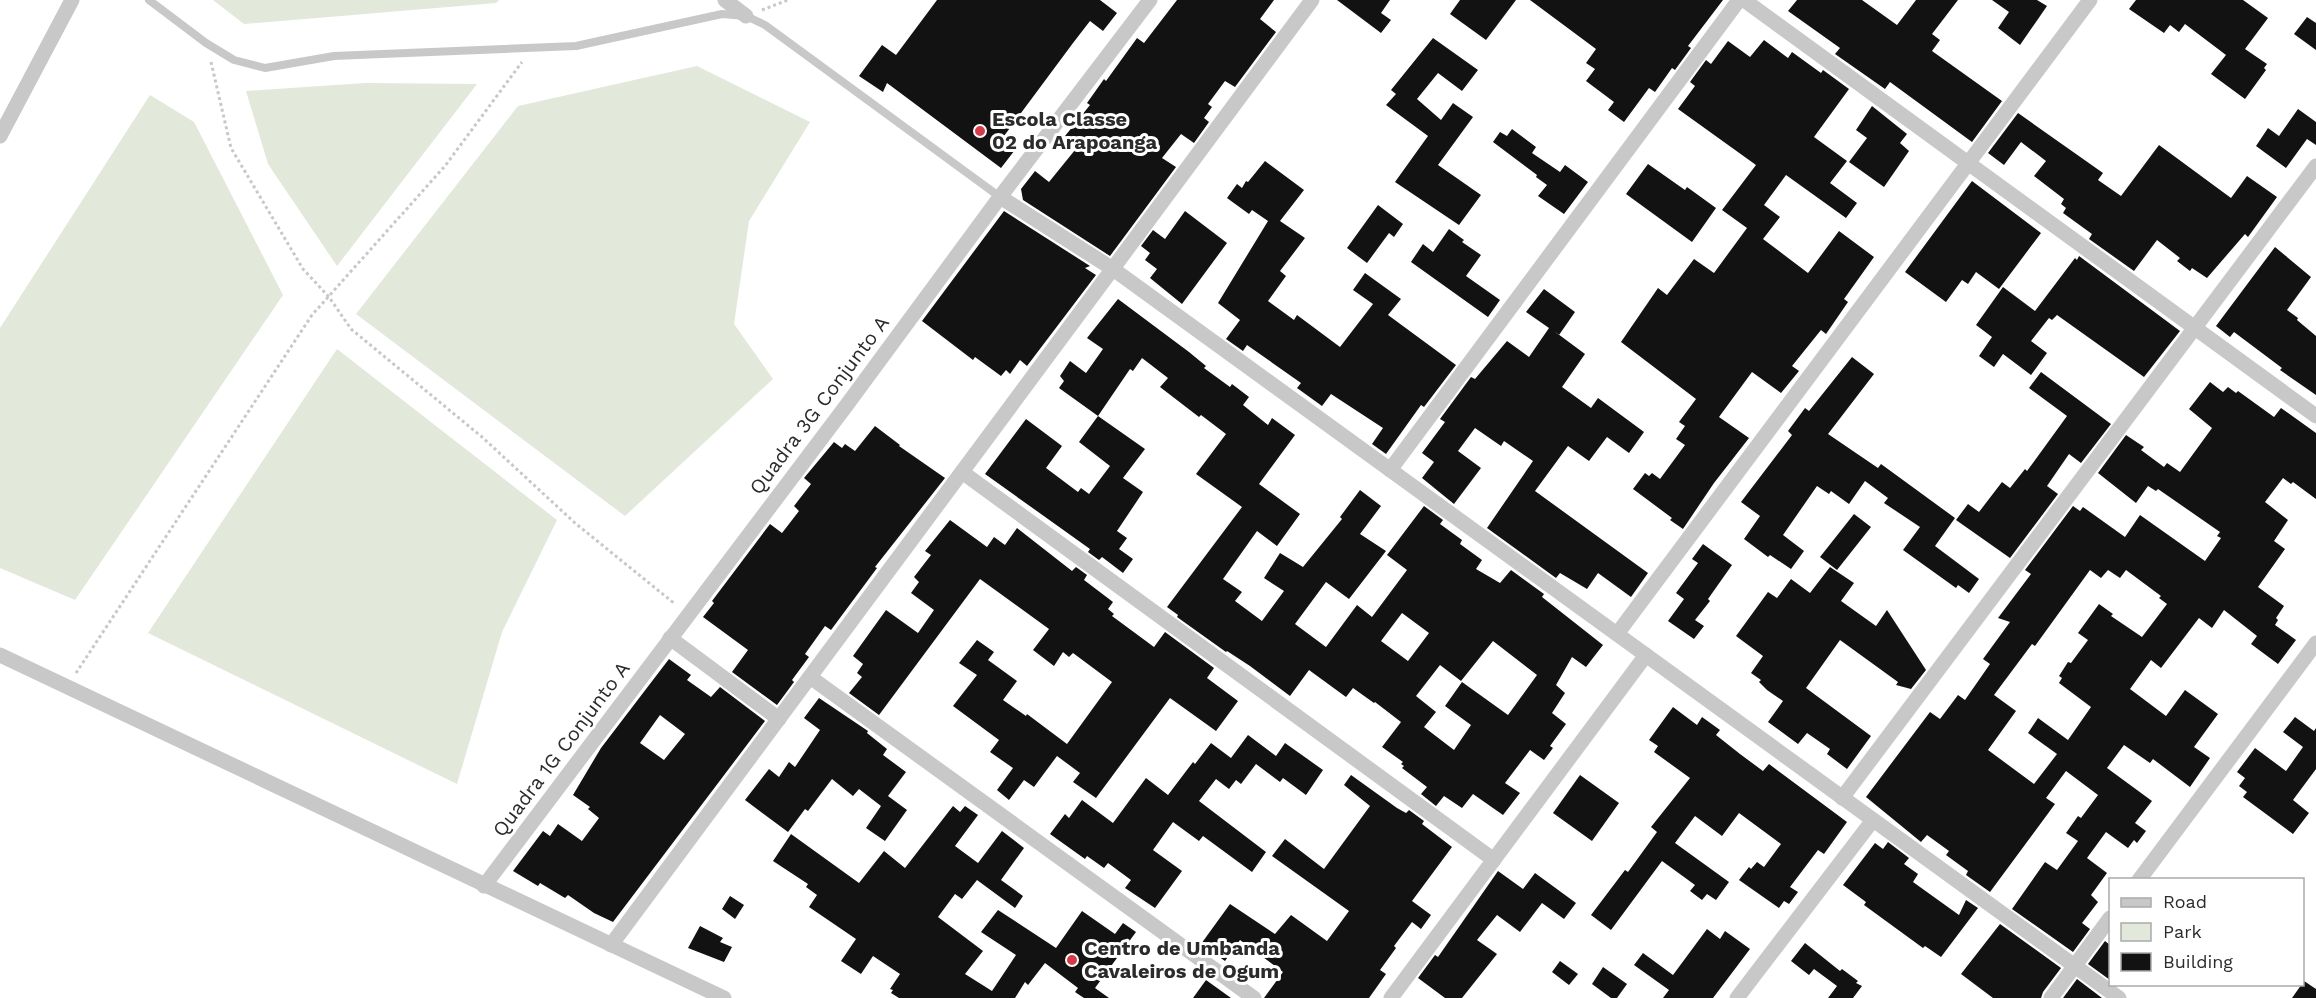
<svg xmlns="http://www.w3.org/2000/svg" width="2316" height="998" font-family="'Work Sans',sans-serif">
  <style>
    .green { fill: #e2e8da }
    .building { fill: #121212; fill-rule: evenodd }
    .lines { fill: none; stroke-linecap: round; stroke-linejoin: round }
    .path { stroke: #c8c8c8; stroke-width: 3; stroke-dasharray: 3 3; stroke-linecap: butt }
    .lane { stroke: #c8c8c8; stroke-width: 8 }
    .street { stroke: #c8c8c8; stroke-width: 15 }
    .poi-dot { fill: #d43c4b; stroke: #fff; stroke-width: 2 }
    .labels { text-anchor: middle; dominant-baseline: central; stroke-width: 6; stroke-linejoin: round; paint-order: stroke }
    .poi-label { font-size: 20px; font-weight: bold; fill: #2b2b2b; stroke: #fff; text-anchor: start }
    .street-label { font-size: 20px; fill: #2b2b2b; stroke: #fff }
  </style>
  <rect width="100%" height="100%" fill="#fff"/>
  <g class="green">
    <polygon points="213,0 499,0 496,3 244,24"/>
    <polygon points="697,66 810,122 749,221 734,324 773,379 625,516 356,314 518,106"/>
    <polygon points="365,83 477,84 337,266 268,164 246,91"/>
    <polygon points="150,95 194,122 283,295 75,600 0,568 0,328"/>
    <polygon points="337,349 557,520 502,632 457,784 148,633"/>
  </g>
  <g class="building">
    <polygon points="937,0 1100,0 1117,13 1103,31 1090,21 1073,43 1004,136 1018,146 1001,168 887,83 883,92 859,76 882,45 896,55"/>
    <polygon points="1177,0 1274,0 1260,19 1276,32 1235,87 1225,81 1208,104 1212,107 1204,118 1209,122 1194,143 1181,134 1162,158 1176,167 1110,256 1023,200 1021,189 1035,171 1049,182 1075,150 1069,146 1072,141 1065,136 1090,105 1087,103 1104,79 1106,81 1137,38 1144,43"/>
    <polygon points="1337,0 1390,0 1381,13 1391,20 1381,33"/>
    <polygon points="1460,0 1516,0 1486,40 1450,14"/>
    <polygon points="1530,0 1723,0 1688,46 1691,48 1675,70 1672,68 1655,92 1649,88 1624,122 1608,110 1614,102 1586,81 1595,69 1586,63 1596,49"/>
    <polygon points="1797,0 1862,0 1897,25 1916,0 1958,0 1932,34 1940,40 1932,51 2002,101 1972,142 1890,82 1885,89 1835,54 1840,48 1788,11"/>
    <polygon points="1992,0 2037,0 2047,6 2020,45 1998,28 2009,12"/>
    <polygon points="2136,0 2243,0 2268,18 2245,49 2267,64 2264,68 2266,70 2245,99 2211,74 2226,55 2185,24 2179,32 2170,25 2164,33 2129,9"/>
    <polygon points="2307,17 2316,23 2316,50 2294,34"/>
    <polygon points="1433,38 1478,70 1462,91 1438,73 1417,99 1441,120 1453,103 1473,117 1438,165 1481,195 1459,225 1395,182 1428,136 1386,105 1396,94 1391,90"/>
    <polygon points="1764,40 1788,58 1792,52 1821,73 1823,70 1849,89 1814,137 1847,161 1830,183 1857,203 1846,218 1786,175 1764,205 1780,217 1763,239 1808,273 1839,231 1874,257 1844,299 1848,302 1826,334 1821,330 1792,366 1799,371 1781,393 1752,372 1719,417 1749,438 1714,483 1683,529 1670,520 1672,518 1633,489 1645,473 1649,476 1652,473 1660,479 1685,445 1676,439 1685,426 1679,422 1696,399 1621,342 1658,288 1667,295 1694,259 1714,273 1747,228 1722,210 1756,165 1678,109 1695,86 1690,82 1706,60 1711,64 1728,41 1750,57"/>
    <polygon points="1872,106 1907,134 1900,143 1909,151 1884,187 1849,162 1867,138 1856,130"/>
    <polygon points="2298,109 2316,122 2316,145 2307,139 2286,168 2256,146 2268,128 2279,136"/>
    <polygon points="2018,113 2103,173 2098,180 2121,196 2159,145 2231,198 2247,176 2277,197 2248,237 2245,234 2207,278 2192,268 2190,271 2177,261 2180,258 2157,240 2134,271 2089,239 2092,234 2063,213 2066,208 2061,204 2064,199 2034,176 2046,161 2021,142 2004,165 1988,153"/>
    <polygon points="1512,129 1536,147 1532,153 1560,172 1565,165 1588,182 1564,214 1538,196 1547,185 1536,177 1537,175 1493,142 1500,132 1507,136"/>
    <polygon points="1265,161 1304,190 1280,221 1305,238 1280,271 1286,276 1268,301 1294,320 1297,315 1340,347 1373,304 1353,290 1365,273 1401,299 1388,315 1456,365 1424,407 1421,405 1386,454 1372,444 1383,428 1331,394 1322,406 1297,388 1301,383 1247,345 1243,351 1226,339 1240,320 1218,303 1268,221 1252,210 1249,214 1227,198 1237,184 1242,188 1246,181 1248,182"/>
    <polygon points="1648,164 1685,190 1687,187 1716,208 1692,242 1626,194"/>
    <polygon points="1972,181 2041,233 1999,289 1976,272 1968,284 1962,280 1946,302 1905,272"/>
    <polygon points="1378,205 1403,224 1394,237 1389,233 1367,263 1347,248"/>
    <polygon points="1004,211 1090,266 1085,268 1096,275 1027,366 1020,360 1010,374 1006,370 1001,376 975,357 973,360 922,321"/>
    <polygon points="1185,211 1227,243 1182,304 1150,278 1157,269 1145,260 1150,253 1141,246 1153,230 1165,239"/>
    <polygon points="1449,229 1464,240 1462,242 1481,255 1466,276 1500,300 1488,317 1411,262 1423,244 1433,252"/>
    <polygon points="2275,247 2311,277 2287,310 2298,318 2297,320 2316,336 2316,395 2280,370 2282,368 2234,332 2230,337 2216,326"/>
    <polygon points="2079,256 2180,331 2144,377 2057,315 2052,320 2049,318 2031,341 2047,353 2031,375 2003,354 1994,367 1979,356 1992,337 1976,325 2003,287 2035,311 2075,258 2077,260"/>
    <polygon points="1544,289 1575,312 1559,335 1554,331 1585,354 1562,387 1591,408 1598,398 1644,432 1629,453 1607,437 1589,461 1568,446 1535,491 1648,573 1631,597 1598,573 1587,589 1560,573 1556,578 1487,528 1533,461 1504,441 1501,446 1475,428 1458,451 1481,468 1454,504 1422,478 1434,462 1422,453 1445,422 1440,419 1471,377 1475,379 1507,341 1529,357 1549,328 1526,312"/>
    <path d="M1118 299 1189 352 1206 366 1204 368 1230 387 1232 384 1249 397 1243 405 1268 425 1272 418 1295 435 1259 484 1300 514 1277 546 1257 531 1223 579 1242 592 1235 601 1262 621 1284 591 1264 578 1280 553 1303 567 1342 519 1340 517 1360 490 1381 506 1360 534 1386 551 1349 599 1326 582 1295 624 1326 647 1357 605 1372 617 1407 570 1387 555 1424 506 1443 520 1440 524 1462 540 1460 544 1482 560 1476 569 1500 583 1511 570 1544 594 1542 597 1603 645 1586 667 1572 657 1556 685 1565 693 1552 713 1566 724 1550 746 1553 748 1544 760 1530 750 1505 783 1520 793 1503 815 1473 794 1462 808 1444 796 1436 806 1421 794 1427 787 1402 768 1404 766 1401 764 1403 762 1382 747 1401 722 1375 702 1374 703 1353 688 1346 697 1309 670 1290 696 1250 666 1227 651 1226 652 1177 617 1178 615 1167 607 1242 507 1196 474 1226 434 1201 415 1199 417 1160 387 1168 378 1142 358 1133 371 1130 369 1098 416 1059 388 1064 381 1060 376 1070 361 1086 373 1103 349 1087 338ZM1402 613 1429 633 1408 661 1381 641ZM1493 641 1537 675 1508 715 1462 682 1445 706 1471 725 1454 750 1424 727 1436 712 1416 696 1440 665 1461 681Z"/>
    <polygon points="1852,357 1874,374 1828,434 1878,468 1881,464 1955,518 1935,546 1979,579 1969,593 1958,585 1956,588 1903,550 1920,527 1884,503 1888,498 1865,481 1849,504 1831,491 1829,494 1817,486 1783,535 1804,551 1791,569 1770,555 1768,557 1744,539 1760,516 1741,502 1792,435 1788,431 1805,408 1809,411"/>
    <polygon points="2041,372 2111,424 2081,463 2069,454 2047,486 2058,494 2010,558 1956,520 1968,504 1979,512 2002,482 2010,488 2025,469 2027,471 2067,416 2029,388"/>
    <path d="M2210 382 2223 392 2228 387 2236 393 2238 391 2274 417 2281 408 2316 433V499L2293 482 2291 484 2283 478 2265 502 2288 520 2274 541 2285 549 2258 587 2284 606 2276 618 2278 620 2275 625 2296 640 2278 664 2251 644 2257 636 2224 610 2212 628 2199 618 2161 668 2151 660 2130 689 2166 716 2185 690 2218 714 2194 747 2210 758 2190 787 2153 759 2150 763 2124 745 2107 768 2152 801 2135 823 2146 831 2137 843 2134 840 2128 848 2106 832 2087 858 2107 873 2091 895 2098 902 2082 923 2090 929 2073 952 2012 909 2045 862 2057 870 2078 841 2066 833 2078 816 2081 818 2098 795 2066 771 2046 798 2055 804 1990 892 1966 875 1968 871 1946 855 1949 851 1927 835 1921 842 1866 797 1930 712 1940 719 1958 695 1965 700 1990 664 1983 659 2010 622 1998 618 2031 574 2025 570 2073 506 2080 511 2083 507 2125 537 2140 515 2205 561 2221 538 2217 536 2220 532 2158 489 2156 491 2148 486 2136 503 2098 473 2126 435 2144 447 2141 450 2164 467 2167 463 2180 472 2212 428 2189 409ZM2090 570 2101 578 2108 570 2120 578 2126 570 2161 596 2159 598 2167 604 2142 637 2111 616 2113 614 2099 604 2078 633 2088 640 2071 663 2068 662 2059 676 2062 678 2059 683 2091 707 2068 740 2038 718 2028 733 2057 754 2034 784 1988 750 2016 711 1994 695 2032 644 2035 646Z"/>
    <polygon points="1098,416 1145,449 1123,478 1143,492 1117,531 1127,538 1119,549 1133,559 1123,573 1102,557 1099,560 1088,552 1090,549 985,474 1026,419 1062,446 1046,468 1078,492 1081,488 1089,494 1110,466 1079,442"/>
    <polygon points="875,426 900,445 899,446 945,478 875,567 877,568 831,630 825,626 805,654 809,657 792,680 794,682 777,705 732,672 748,650 703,617 714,603 712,601 770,524 782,533 799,511 794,506 811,484 804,478 834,442 842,448 845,444 855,451"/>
    <polygon points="1854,514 1871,527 1837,570 1820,557"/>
    <polygon points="950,520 987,547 994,537 1005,545 1017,528 1072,571 1076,567 1087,575 1084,580 1113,602 1108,609 1114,614 1112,616 1154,647 1165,632 1214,668 1207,678 1238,701 1216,731 1170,698 1096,798 1073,782 1080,773 1057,756 1034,787 1024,780 1009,800 997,790 1013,768 990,752 999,740 953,706 977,675 959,663 977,640 994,652 988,660 1017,681 1003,700 1026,716 1027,714 1067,744 1112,682 1073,653 1069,657 1063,652 1054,666 1033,650 1049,629 980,579 879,715 849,693 862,677 857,673 863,664 853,656 886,610 918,633 934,610 911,593 919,582 914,577 931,555 925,551"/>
    <polygon points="1703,544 1732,565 1708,599 1710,601 1695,620 1704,626 1694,639 1668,621 1684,599 1676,593 1698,563 1692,559"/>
    <polygon points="1830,567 1854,583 1841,601 1876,626 1887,610 1926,670 1911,689 1896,685 1898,682 1840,640 1806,688 1871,736 1847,769 1827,754 1830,749 1807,733 1798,744 1768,722 1783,701 1767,690 1759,682 1761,680 1751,673 1763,656 1736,636 1768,592 1777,598 1791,579 1810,593"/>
    <path d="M669 659 691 675 687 680 711 697 720 687 765 721 613 922 594 913 568 895 565 898 540 883 538 886 513 871 543 831 550 836 558 824 582 841 599 818 588 809 590 807 573 795 601 748ZM660 715 685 734 664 760 640 743Z"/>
    <polygon points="819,698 868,731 867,733 887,749 883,755 906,772 888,796 907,810 885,841 866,828 881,806 859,789 853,796 832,779 808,811 805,809 788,832 745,800 769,769 779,777 789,762 795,767 820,730 804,718"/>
    <polygon points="1673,707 1697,725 1702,717 1720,730 1716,735 1740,754 1763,771 1769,764 1847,822 1824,854 1818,850 1790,887 1798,892 1789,904 1784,901 1779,908 1739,880 1749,867 1751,869 1757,862 1764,867 1781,844 1739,813 1722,836 1695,816 1675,843 1729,882 1716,900 1707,894 1702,900 1690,891 1695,885 1662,861 1611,930 1591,915 1625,870 1628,872 1657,832 1651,827 1690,778 1654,752 1658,746 1649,740"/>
    <polygon points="2295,717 2314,731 2316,728 2316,769 2293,800 2309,813 2293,834 2243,797 2247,792 2239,786 2245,778 2237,772 2255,748 2286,771 2303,747 2283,732"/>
    <polygon points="1248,735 1276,756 1285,743 1323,770 1306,795 1283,778 1280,782 1256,764 1241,784 1236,780 1229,789 1216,779 1199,801 1266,852 1252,872 1203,836 1199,841 1173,822 1153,850 1182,871 1155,908 1125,888 1131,880 1108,863 1104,868 1087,856 1085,859 1050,834 1065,814 1069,818 1082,800 1113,823 1146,778 1168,795 1193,762 1195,764 1211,743 1231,758"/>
    <polygon points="1351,775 1397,808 1406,813 1409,810 1424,821 1422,824 1452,847 1412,901 1431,915 1421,929 1412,922 1394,946 1396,948 1380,970 1386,974 1369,998 1264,998 1283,972 1240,940 1225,961 1201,944 1230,904 1275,934 1291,915 1327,941 1349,911 1272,856 1285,839 1324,869 1370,806 1344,785"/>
    <polygon points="1580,775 1619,803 1592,841 1553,813"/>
    <polygon points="953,806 960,812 965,806 978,815 955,846 978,863 1002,831 1024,848 1001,880 1023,896 1015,908 977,880 962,899 955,894 938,917 983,951 965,974 992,991 1016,955 981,932 998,910 1056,948 1082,911 1115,934 1123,923 1136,932 1095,988 1109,998 1084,998 1075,992 1078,988 1045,963 1028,985 1025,982 1015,998 899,998 891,993 893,990 890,989 900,974 873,956 861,974 841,961 856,939 809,907 817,895 806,887 808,884 773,861 791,834 859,883 884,851 905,868"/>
    <polygon points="1888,842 1909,858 1904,864 1918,874 1913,882 1959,915 1966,900 1978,908 1941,957 1925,946 1923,948 1864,905 1866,902 1843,885 1875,843 1883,849"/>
    <polygon points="1498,871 1523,889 1535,873 1576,903 1564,919 1542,903 1520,932 1497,915 1477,940 1497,954 1462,998 1445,998 1418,978 1435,955 1438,957"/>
    <polygon points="730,896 744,905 735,919 722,909"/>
    <polygon points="2000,924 2061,968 2043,992 2041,998 1993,998 1961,974"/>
    <polygon points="700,926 723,938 720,942 732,947 724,962 688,948"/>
    <polygon points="1707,929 1720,939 1725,931 1750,949 1713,998 1663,998 1669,990 1634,965 1643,953 1673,975"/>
    <polygon points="2105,941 2110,945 2110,980 2088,964"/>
    <polygon points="1805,943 1840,971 1842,969 1858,981 1856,983 1862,986 1853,998 1828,998 1837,986 1814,969 1809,975 1791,961"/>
    <polygon points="1560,961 1578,974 1569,985 1552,972"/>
    <polygon points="1603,967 1627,984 1617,998 1611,998 1592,984"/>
    <polygon points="2077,979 2102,998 2063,998"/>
    <polygon points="1206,980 1231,998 1193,998"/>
    <polygon points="2304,981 2316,989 2316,998 2292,998"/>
  </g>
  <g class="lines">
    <g class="path">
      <polyline points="762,10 788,0"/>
      <polyline points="211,62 231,148 303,269 329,297 351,329 482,437 575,523 675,604"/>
      <polyline points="76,673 312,315 445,166 522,62"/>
    </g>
    <polyline class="lane" points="149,0 206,43 234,60 265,68 334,56 576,46 722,14 746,16 765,25 1000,197"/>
    <g class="street">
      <polyline points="725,0 746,16"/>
      <polyline points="1744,0 2316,416"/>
      <polyline points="0,136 72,0"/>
      <polyline points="1000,197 1113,269 2119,998"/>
      <polyline points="1390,470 1739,0"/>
      <polyline points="962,472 1494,860"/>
      <polyline points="1617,634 2090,0"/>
      <polyline points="670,638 779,719"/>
      <polyline points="0,655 724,998"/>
      <polyline points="810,677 1254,998"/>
      <polyline points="1842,798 2316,166"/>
      <polyline points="2139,880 2316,643"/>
      <polyline points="484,886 846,406 1000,197 1150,0"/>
      <polyline points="611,945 1312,0"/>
      <polyline points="1391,998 1646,655"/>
      <polyline points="1737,998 1873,820"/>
      <polyline points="2051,998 2110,918"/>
    </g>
  </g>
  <g class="poi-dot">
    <circle cx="980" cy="131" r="6"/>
    <circle cx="1072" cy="960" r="6"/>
  </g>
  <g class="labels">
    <g class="poi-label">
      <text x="992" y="119">Escola Classe<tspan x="992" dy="23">02 do Arapoanga</tspan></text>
      <text x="1084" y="948">Centro de Umbanda<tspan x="1084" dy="23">Cavaleiros de Ogum</tspan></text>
    </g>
    <g class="street-label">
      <text transform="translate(819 405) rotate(-53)">Quadra 3G Conjunto A</text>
      <text transform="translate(561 749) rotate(-53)">Quadra 1G Conjunto A</text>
    </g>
  </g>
  <rect x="2109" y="878" width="195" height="108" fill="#ffffff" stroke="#aaaaaa" stroke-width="1.5"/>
  <rect x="2121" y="898" width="30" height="9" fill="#c8c8c8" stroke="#aaaaaa" stroke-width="1.5"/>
  <text x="2163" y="908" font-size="18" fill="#2b2b2b">Road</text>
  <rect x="2121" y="923" width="30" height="18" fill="#e2e8da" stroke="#aaaaaa" stroke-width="1.5"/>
  <text x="2163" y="938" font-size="18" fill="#2b2b2b">Park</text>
  <rect x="2121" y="953" width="30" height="18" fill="#121212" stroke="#aaaaaa" stroke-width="1.5"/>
  <text x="2163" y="968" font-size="18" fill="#2b2b2b">Building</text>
</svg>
